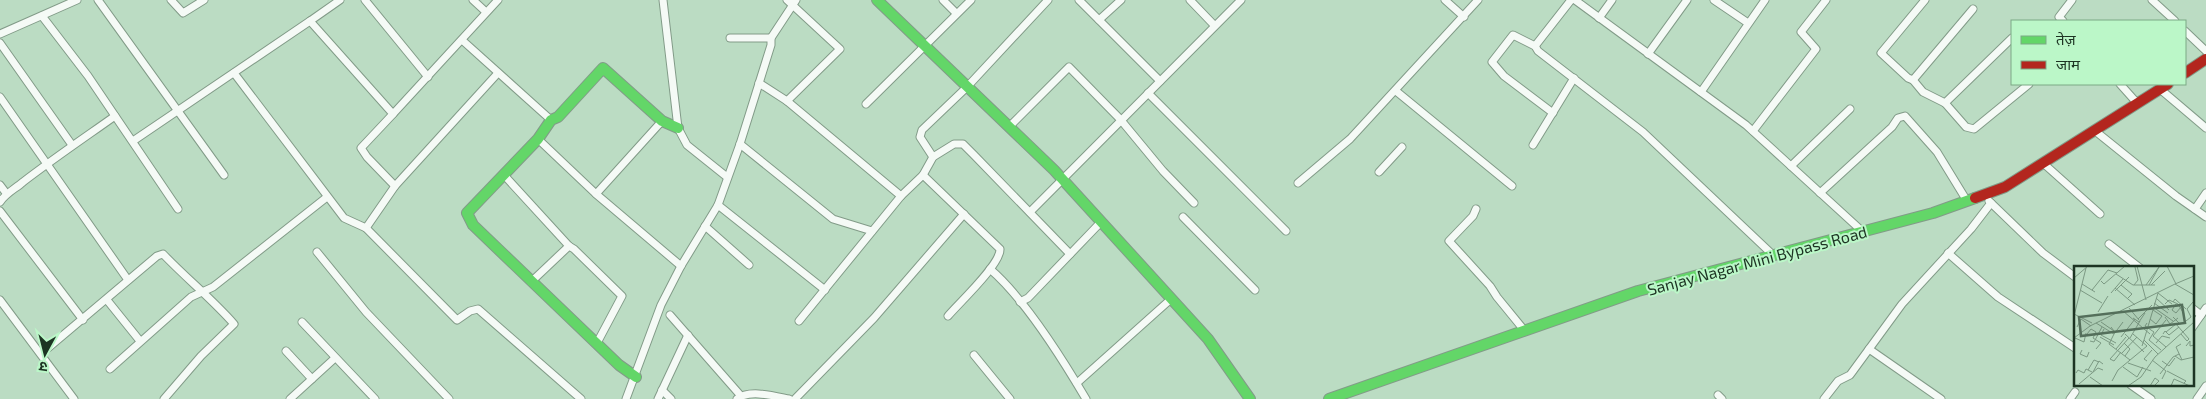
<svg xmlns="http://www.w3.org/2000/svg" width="2206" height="399" font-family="'Exo 2','Noto Sans Devanagari',sans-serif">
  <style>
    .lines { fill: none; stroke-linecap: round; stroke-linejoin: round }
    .street-casing { stroke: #829b88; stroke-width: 9 }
    .fast-casing { stroke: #829b88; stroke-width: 12 }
    .jam-casing { stroke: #829b88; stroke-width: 12 }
    .street { stroke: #f5faf6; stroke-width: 7 }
    .fast { stroke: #63d668; stroke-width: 10 }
    .jam { stroke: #b3261e; stroke-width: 10 }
    .labels { text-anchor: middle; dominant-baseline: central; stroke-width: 4; stroke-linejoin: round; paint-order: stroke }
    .street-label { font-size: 16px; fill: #1d3423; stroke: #bbf7c8 }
    .inset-road { fill: none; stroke: #7c9983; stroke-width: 1 }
    .view { fill: #546f5b; fill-opacity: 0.15; stroke: #546f5b; stroke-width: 2.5 }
    .inset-edge { fill: none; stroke: #1d3423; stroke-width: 2.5 }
  </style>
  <rect width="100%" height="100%" fill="#bbdcc3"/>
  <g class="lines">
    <g class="street-casing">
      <g id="street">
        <polyline points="98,0 224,175"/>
        <polyline points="171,0 183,13 204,0"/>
        <polyline points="365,0 428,77"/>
        <polyline points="473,0 486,12"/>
        <polyline points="663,0 678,128 687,145 727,177"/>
        <polyline points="787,0 840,49 787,101"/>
        <polyline points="943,0 956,13"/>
        <polyline points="1079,0 1160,81"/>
        <polyline points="1190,0 1214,25"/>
        <polyline points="1445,0 1464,17"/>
        <polyline points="1575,0 1746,125 1863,232"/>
        <polyline points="1714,0 1748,23"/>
        <polyline points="1925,0 1881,53 1908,78 1913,80 1923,92 1945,103 1966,127 1974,129 2029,84"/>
        <polyline points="2152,0 2175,21"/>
        <polyline points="42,16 88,76 178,209"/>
        <polyline points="1599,18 1612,0"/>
        <polyline points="1099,20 1121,0"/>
        <polyline points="310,21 340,0"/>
        <polyline points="2063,21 2059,17 2072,0"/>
        <polyline points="2185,31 2206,51"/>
        <polyline points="0,34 77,0"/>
        <polyline points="730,38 771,38"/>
        <polyline points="462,40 551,120"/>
        <polyline points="0,43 72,145"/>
        <polyline points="1535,46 1571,0"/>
        <polyline points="1648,54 1687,0"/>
        <polyline points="234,73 344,218 366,228 457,320 470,311 478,309 581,399"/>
        <polyline points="1913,80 1973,9"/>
        <polyline points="759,83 787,101 901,196"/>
        <polyline points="2120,84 2137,103"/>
        <polyline points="2160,89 2206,128"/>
        <polyline points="1396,91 1512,186"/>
        <polyline points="1701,92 1765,0"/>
        <polyline points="1148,93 1286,231"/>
        <polyline points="0,97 128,280"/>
        <polyline points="1945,103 2012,38"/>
        <polyline points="866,104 971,0"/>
        <polyline points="1553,113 1504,76 1492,62 1513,35 1535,46 1538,51 1643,132 1774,256"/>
        <polyline points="393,114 498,0"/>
        <polyline points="1009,127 1069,67 1120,119 1163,171 1194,203"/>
        <polyline points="2094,130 2176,196 2206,217"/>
        <polyline points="1753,131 1816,49 1801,32 1826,0"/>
        <polyline points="538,139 596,194 681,266"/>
        <polyline points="133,141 310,21 393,114 361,148 367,157 395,186"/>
        <polyline points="740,144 833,219 872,231"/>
        <polyline points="1533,145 1574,78"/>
        <polyline points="933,157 920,137 922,130 967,87 1048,0"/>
        <polyline points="2043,163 2100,214"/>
        <polyline points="1791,166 1850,109"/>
        <polyline points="1379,172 1402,147"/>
        <polyline points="503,174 569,246 574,249 622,296 597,343"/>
        <path d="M923 175 1000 249C1001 264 959 303 948 316"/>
        <polyline points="1298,183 1350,139 1478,0"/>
        <polyline points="0,185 6,193"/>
        <polyline points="1820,193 1892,127 1898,118 1905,116 1937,152 1967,201"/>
        <polyline points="596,194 662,121"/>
        <polyline points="1989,201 2043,253 2075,277"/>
        <path d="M0 202C6 193 15 189 23 182 53 159 84 138 115 116"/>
        <polyline points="718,205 825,290"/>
        <polyline points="1476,209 1473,216 1449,241 1490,286 1497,297 1524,330"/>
        <polyline points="2195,209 2206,193"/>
        <polyline points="0,211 83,320"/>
        <polyline points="1030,212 1241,0"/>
        <polyline points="1183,217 1255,290"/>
        <polyline points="705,226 749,265"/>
        <polyline points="366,228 395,186 498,73"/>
        <polyline points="2109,244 2140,268"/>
        <polyline points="317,252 366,312 449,399"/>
        <polyline points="1948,253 1998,297 2075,348"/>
        <path d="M990 269C1024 298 1063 360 1086 399"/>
        <polyline points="531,282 569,246"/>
        <polyline points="0,300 74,399"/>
        <polyline points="107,300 140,341"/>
        <polyline points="1020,302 1028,298 1101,222"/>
        <polyline points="2192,308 2201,315"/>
        <polyline points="670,315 741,396"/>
        <polyline points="799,321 901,196 923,175 933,157 954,144 963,144 974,155 1070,254"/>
        <polyline points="302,322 375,399"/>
        <polyline points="2192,328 2206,308"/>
        <polyline points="1869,349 1941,399"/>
        <polyline points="286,351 312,379"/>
        <path d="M42 353 157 256 163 254C187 279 212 299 234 324L201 356 164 399"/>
        <polyline points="974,355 1010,399"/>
        <polyline points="110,369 191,297 213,287 327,197"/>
        <polyline points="1077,383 1171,299"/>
        <polyline points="2131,385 2151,399"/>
        <polyline points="662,390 671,399"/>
        <polyline points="1718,395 1722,399"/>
        <polyline points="290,399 335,358"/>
        <polyline points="626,399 661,305 681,266 718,205 740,144 771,45 771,38 796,0"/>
        <polyline points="658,399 688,335"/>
        <path d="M737 399C749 389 774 396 789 399"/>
        <polyline points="795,399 874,318 964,214"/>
        <polyline points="1824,399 1838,381 1850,375 1902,304 1971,229 1991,203"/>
        <polyline points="2070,399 2075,392"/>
        <polyline points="2197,399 2206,386"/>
      </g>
    </g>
    <g class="fast-casing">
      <g id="fast">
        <polyline points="877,0 1054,170 1208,339 1250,399"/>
        <polyline points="636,377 619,365 473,225 467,213 538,139 551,120 558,117 603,68 662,121 678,128"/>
        <polyline points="1329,399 1638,291 1933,213 1975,198"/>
      </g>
    </g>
    <g class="jam-casing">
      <g id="jam">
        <polyline points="2185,73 2206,59"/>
        <polyline points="1975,198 2005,187 2168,84"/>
      </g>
    </g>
    <use href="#street" class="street"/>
    <use href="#fast" class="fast"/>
    <use href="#jam" class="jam"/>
  </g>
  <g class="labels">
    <g class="street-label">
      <text transform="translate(1757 260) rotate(-15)">Sanjay Nagar Mini Bypass Road</text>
    </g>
  </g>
  <g transform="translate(2074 266)">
    <rect width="120" height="120" fill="#bbdcc3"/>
    <path class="inset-road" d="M63 0 72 34M93 0 102 18M42 8 59 19H81M0 12 14 0M27 15 30 18 51 0M8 18 21 26M101 18 120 10M47 19 58 28 54 32M60 19 64 14 61 1M72 19 85 1 75 19M77 19 91 5M41 22 61 39M6 24 28 37M18 24 34 4 43 7M41 25 55 11M37 27 49 13M82 32 95 44M99 36 101 33 112 43M80 37 94 47M91 38 95 34 104 38 110 48M102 38 98 44 102 47 107 41M79 41 99 55M55 42 65 54M49 45 76 68M24 46 34 30M0 48 18 57M0 50 12 2M91 51 96 58 104 52M99 51 106 58 111 56M59 52 65 56 71 47M64 53 78 39M76 53 82 58 88 50 79 44M112 55 117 51 113 43 119 36M27 56 40 65 37 61M22 57 40 68 35 78 56 94M73 57 71 60 80 66 75 74M3 61 7 53 17 60M30 63 27 69 42 77M92 66 102 58 115 73 113 75 107 68M13 68 17 63 22 66 19 72 27 77 22 83M40 68 49 56M51 68 70 86M89 68 91 65 95 69 105 61M79 70 92 54M79 70 92 81M26 71 40 79M47 71 61 53M0 72 16 60 101 18 120 29M1 72 10 76 12 67M56 72 66 55M70 74 84 27 98 38M75 74 87 84M16 75 20 76 28 61M50 77 56 83 51 90M82 77 88 70 96 72M107 78 102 81 108 94M68 80 70 74 84 88M112 80 116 75V80L120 79M42 83 52 71M8 84 6 88 13 91 15 86M47 86 40 95 36 93 55 72M48 87 63 71M101 90 107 94 120 91M78 94 92 105 88 113M73 95 70 93 78 84M88 95 95 100 101 92M54 97 77 105M49 101 63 111 69 101M14 104 20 94 25 96M93 105 112 115 110 117M19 106 25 95 29 98M2 107 4 104 10 107 12 103 18 106M86 108 99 91 105 88M16 111 29 120M38 115 44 104 73 80 59 68M5 118 24 102 29 104M54 120 67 111 81 91 120 56M76 120 81 112 85 115 80 120M97 120 100 113 116 120"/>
    <path class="view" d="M108 39 111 57 7 70 5 51Z"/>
    <rect width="120" height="120" class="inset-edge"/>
  </g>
  <rect x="2011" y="20" width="175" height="65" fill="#bbf7c8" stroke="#7ca986"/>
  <rect x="2021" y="36" width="25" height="8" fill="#63d668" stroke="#7ca986"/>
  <text x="2056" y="45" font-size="15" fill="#1d3423">तेज़</text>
  <rect x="2021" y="61" width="25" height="8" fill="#b3261e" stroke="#7ca986"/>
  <text x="2056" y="70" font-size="15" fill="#1d3423">जाम</text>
  <g transform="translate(45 354) rotate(187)" stroke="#bbf7c8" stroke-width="4" paint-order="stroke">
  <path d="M0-4L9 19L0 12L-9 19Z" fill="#1d3423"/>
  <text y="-8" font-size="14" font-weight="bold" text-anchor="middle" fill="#1d3423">उ</text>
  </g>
</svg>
